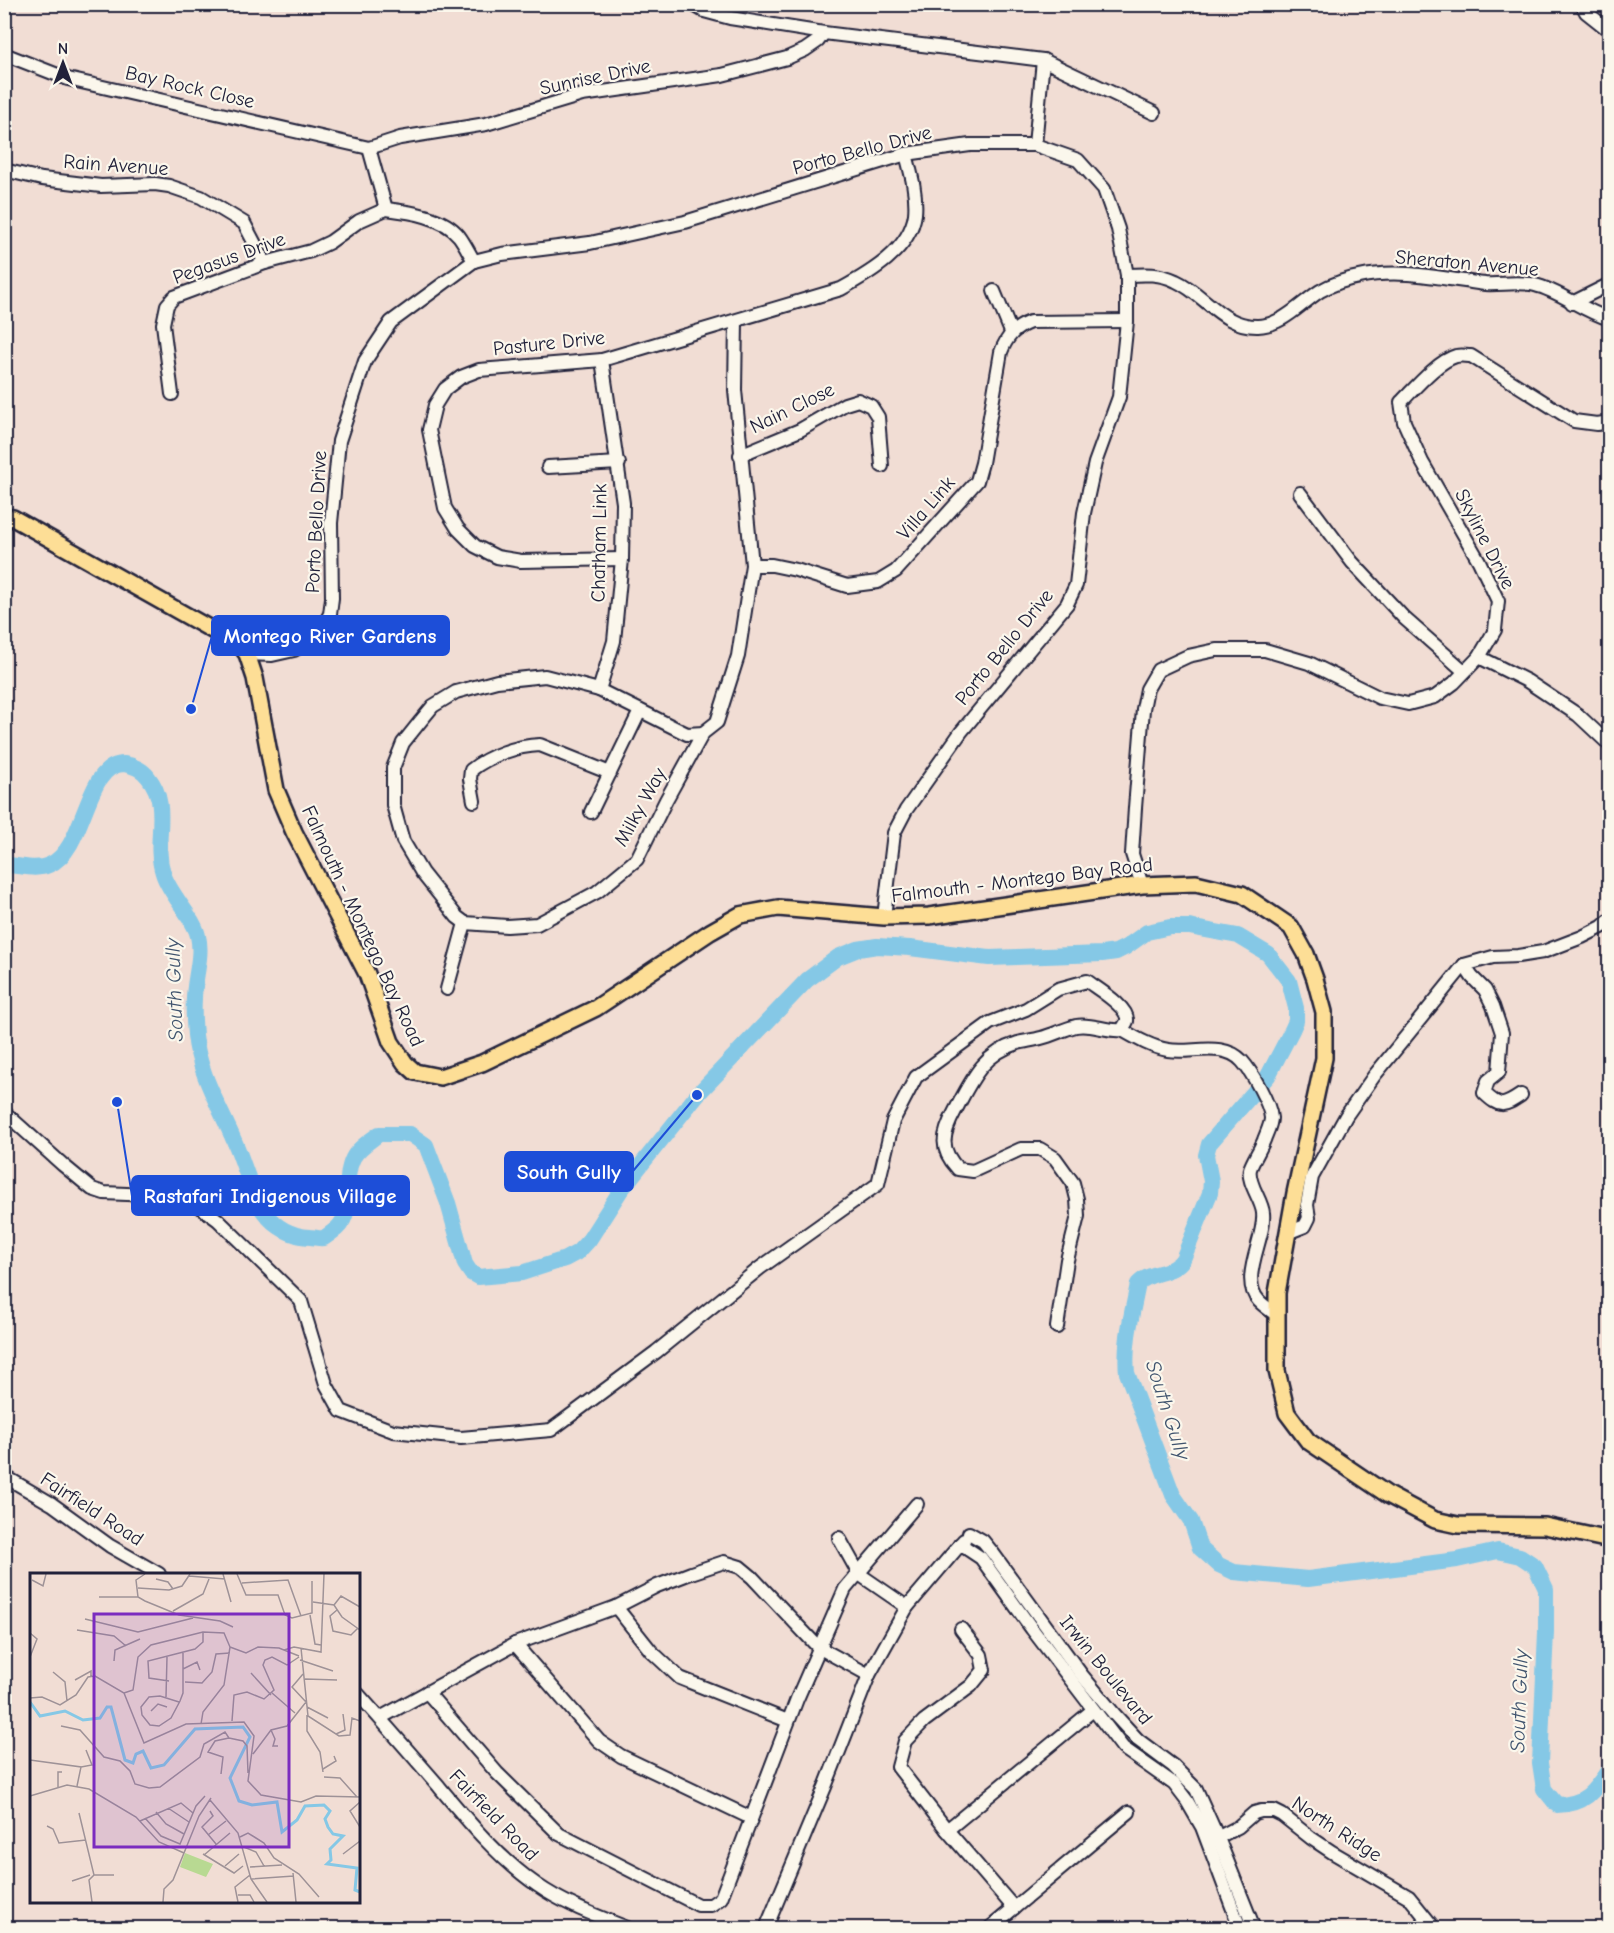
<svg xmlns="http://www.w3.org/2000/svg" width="1614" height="1933" font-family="'Comic Neue',sans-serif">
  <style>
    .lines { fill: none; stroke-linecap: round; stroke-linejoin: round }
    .river { stroke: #85c8e6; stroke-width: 16 }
    .minor-casing { stroke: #22223b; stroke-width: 16 }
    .major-casing { stroke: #22223b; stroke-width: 20 }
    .minor { stroke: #fbf7ec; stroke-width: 12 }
    .major { stroke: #fdde96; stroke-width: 15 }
    .labels { text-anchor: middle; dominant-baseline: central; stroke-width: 4.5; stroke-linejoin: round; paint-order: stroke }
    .street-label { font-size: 20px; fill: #22223b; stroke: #fbf7ec }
    .water-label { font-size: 21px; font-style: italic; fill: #40546e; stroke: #fbf7ec }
    .inset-river { fill: none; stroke: #85c8e6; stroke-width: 3 }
    .inset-road { fill: none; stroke: #9e9297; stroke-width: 1.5 }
    .view { fill: #7b2cbf; fill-opacity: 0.15; stroke: #7b2cbf; stroke-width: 3 }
    .inset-edge { fill: none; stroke: #22223b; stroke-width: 3 }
    .leader { fill: none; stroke: #1d4ed8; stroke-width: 2 }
    .callout-dot { fill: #1d4ed8; stroke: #fbf7ec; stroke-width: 2 }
    .callout { fill: #1d4ed8; stroke: #1d4ed8; stroke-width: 2 }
    .callout-label { font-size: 21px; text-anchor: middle; font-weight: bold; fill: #fff }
  </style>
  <rect width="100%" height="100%" fill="#f1ddd4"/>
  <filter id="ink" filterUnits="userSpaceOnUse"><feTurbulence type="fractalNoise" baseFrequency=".0167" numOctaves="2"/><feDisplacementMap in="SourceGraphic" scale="12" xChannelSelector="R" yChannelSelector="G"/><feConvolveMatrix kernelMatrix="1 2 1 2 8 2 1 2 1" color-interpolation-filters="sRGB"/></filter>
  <g filter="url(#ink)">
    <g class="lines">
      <path class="river" d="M4 865C20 865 35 871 49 865 87 849 84 764 124 764 133 765 143 770 148 777 172 807 152 839 163 873 169 894 194 917 198 936 203 956 194 979 194 999 193 1011 194 1023 195 1035 199 1076 223 1112 238 1150 244 1165 255 1201 264 1212 276 1228 291 1236 310 1237 314 1237 320 1239 324 1238 324 1238 331 1233 331 1233 359 1215 340 1184 353 1158 358 1148 370 1141 379 1134H410L426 1145 448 1203 465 1264 471 1273 478 1277 522 1273 565 1259 578 1252 589 1240 621 1190 697 1095 807 980 838 957 858 949 877 946 910 948 989 958 1102 954 1116 952 1126 947 1147 932 1170 927H1189L1238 936 1268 954 1289 981 1296 1008V1021L1292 1030 1268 1076 1209 1144 1206 1155 1211 1181 1210 1193 1183 1259C1173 1275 1149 1271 1138 1284 1132 1314 1124 1343 1127 1373L1173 1495 1191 1521 1200 1548 1219 1565 1234 1572 1308 1579 1457 1560 1498 1551 1520 1556 1535 1566 1546 1589V1632L1540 1763 1544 1789 1557 1805C1586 1805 1595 1790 1610 1768"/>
      <g class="minor-casing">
        <g id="minor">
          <polyline points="692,4 704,11 730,18 824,33 1043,60 1154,113"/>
          <polyline points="1582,4 1586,12 1610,31"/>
          <polyline points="4,54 68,79 369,148"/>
          <polyline points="1035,145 1043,60"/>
          <polyline points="369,148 400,138 486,124 582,95 722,75 787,58 805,50 818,41 824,33"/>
          <polyline points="369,148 386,209"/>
          <polyline points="4,170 42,179 101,186 155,184 169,186 201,197 244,223 265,263"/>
          <path d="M386 209C410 212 443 216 459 236 465 244 469 253 474 261"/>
          <path d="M1127 275C1144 274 1160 273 1176 281 1205 294 1222 327 1258 326 1283 325 1300 304 1320 291 1331 285 1347 279 1359 277 1401 268 1443 279 1485 284 1501 285 1519 281 1535 285 1560 291 1583 311 1610 319"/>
          <polyline points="994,291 1011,332"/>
          <polyline points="1572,303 1610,284"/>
          <polyline points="172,394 163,324 167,305 174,297 265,263 311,251 330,242 359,221 386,209"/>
          <polyline points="740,455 800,430 845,404 858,400 871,406 878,417 882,466"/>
          <polyline points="548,467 619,463"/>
          <polyline points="1300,493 1352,562 1404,618 1464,671"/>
          <path d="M622 559 521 561 497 557 475 546 458 529 445 508 429 430 435 405 445 389 461 377 479 370 602 360 841 289C870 273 910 250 915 214 917 194 911 173 906 154"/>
          <path d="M752 565H772L796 570 847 586 878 582 896 571 977 481 982 463 1001 352C1007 336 1015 328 1030 322L1127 321"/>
          <polyline points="247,654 272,655 294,650 315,638 322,628 330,614 332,598 331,523 339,441 365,361 391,322 474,261 502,254 590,243 685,222 906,154 970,145 1035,145 1078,160 1104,189 1118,229 1127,275 1127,321 1119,397 1095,463 1084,513 1076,585 1067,604 961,732 906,810 894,833 884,917"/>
          <polyline points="1479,657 1527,681 1578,715 1610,745"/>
          <polyline points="599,690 614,641 622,559 623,503 602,360"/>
          <polyline points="703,733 666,800 637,859 597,892 537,924 507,926 465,923 457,917 422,873 403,841 393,805 393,768 403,743 419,723 433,706 456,692 497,681 545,676 599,690 687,734 703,733 717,722 738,656 752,565 735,390 736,321"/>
          <path d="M474 801 470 779 471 770C490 755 517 746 540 745L610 773"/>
          <polyline points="591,812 640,711"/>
          <path d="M1142 885 1132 854 1135 808 1143 709 1147 689 1158 670 1188 656 1216 650H1265L1309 663 1380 698 1408 704 1435 697 1454 683 1479 657 1495 630 1498 601 1479 561 1422 462 1404 422 1401 402C1415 388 1438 361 1456 356 1461 355 1466 356 1471 356L1574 421 1597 424 1610 422"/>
          <path d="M1464 965 1472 977 1485 990 1493 1006 1502 1033 1499 1072 1488 1081 1484 1093C1500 1108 1503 1107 1521 1095"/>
          <polyline points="447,989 465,923"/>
          <path d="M1122 1030C1136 1038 1151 1047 1168 1050 1192 1054 1223 1041 1242 1061 1252 1072 1270 1104 1271 1118 1271 1125 1266 1134 1264 1140 1261 1148 1252 1162 1250 1169 1247 1183 1262 1200 1263 1213 1266 1238 1238 1279 1259 1301 1264 1306 1271 1311 1277 1315"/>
          <path d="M4 1112 63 1165 92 1189 104 1193 149 1195 195 1203 218 1220 301 1301 326 1384 341 1411 393 1431 461 1438 551 1430 656 1352 760 1268 878 1184 893 1121 916 1077 990 1023 1026 1009 1058 989 1087 981C1096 988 1129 1007 1127 1021 1126 1024 1123 1027 1122 1030 1107 1032 1092 1023 1076 1026 1064 1029 1053 1035 1041 1038 1034 1040 1026 1041 1018 1043 982 1054 971 1081 955 1111 942 1135 939 1149 958 1169L973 1171 1021 1149H1040L1055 1158 1073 1183 1077 1199 1078 1216 1067 1260 1057 1327"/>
          <polyline points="1287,1233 1305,1226 1309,1218 1307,1205 1312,1177 1346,1116 1374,1076 1464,965 1493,957 1518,956 1543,952 1582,937 1602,927 1610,920"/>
          <polyline points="4,1476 52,1504 110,1546 159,1574"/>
          <polyline points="969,1533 983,1541 992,1552 1081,1674 1115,1715 1138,1740 1173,1766 1196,1789 1218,1838 1254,1928"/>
          <polyline points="839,1538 859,1574 907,1607"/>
          <polyline points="960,1544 981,1558 1032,1629 1123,1748 1174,1784 1187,1801 1202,1827 1240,1928"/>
          <polyline points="616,1607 651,1651 680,1678 788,1721"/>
          <polyline points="961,1629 981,1655 984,1670 971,1686 924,1721 905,1741 898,1767 947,1830 1014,1908"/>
          <polyline points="515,1644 599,1741 621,1756 751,1818"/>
          <polyline points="427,1692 497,1773 559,1834 698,1905 711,1905 721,1898 797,1699 845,1589 917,1504"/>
          <path d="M358 1694C385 1724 411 1754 437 1784 467 1820 498 1858 537 1885 564 1904 597 1916 627 1928"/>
          <polyline points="380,1718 515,1644 616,1607 657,1586 691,1573 724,1562 740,1567 752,1577 818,1647 869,1675"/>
          <polyline points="947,1830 1093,1710"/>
          <polyline points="1211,1841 1238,1827 1254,1813 1261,1811 1274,1811 1282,1815 1311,1838 1332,1852 1409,1897 1434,1928"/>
          <polyline points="766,1928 825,1787 869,1675 907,1607 964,1540"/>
          <polyline points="990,1928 1129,1812"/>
        </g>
      </g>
      <g class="major-casing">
        <polyline id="major" points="4,517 13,518 221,635 241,646 247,654 255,678 276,790 294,832 367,974 391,1042 405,1063 415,1072 440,1077 482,1063 596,1008 710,932 740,915 778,908 884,917 929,916 1142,885 1196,883 1242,894 1291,927 1306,954 1315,979 1324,1012 1324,1058 1295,1193 1277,1293 1277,1371 1287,1413 1308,1441 1388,1495 1435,1520 1458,1525 1545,1526 1610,1540"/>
      </g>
      <use href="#minor" class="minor"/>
      <use href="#major" class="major"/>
    </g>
  </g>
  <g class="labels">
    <g class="street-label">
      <text transform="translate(595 77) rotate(-12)">Sunrise Drive</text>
      <text transform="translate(190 87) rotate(13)">Bay Rock Close</text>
      <text transform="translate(862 150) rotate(-15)">Porto Bello Drive</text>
      <text transform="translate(116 165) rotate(4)">Rain Avenue</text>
      <text transform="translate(229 258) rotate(-20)">Pegasus Drive</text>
      <text transform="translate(1467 263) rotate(5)">Sheraton Avenue</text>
      <text transform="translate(549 343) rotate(-6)">Pasture Drive</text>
      <text transform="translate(792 408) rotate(-26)">Nain Close</text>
      <text transform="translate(926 508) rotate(-49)">Villa Link</text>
      <text transform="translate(316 522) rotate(-87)">Porto Bello Drive</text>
      <text transform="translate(1485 539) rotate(63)">Skyline Drive</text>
      <text transform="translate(599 543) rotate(-89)">Chatham Link</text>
      <text transform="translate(1004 647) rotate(-51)">Porto Bello Drive</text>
      <text transform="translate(640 807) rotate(-61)">Milky Way</text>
      <text transform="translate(1022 880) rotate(-7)">Falmouth - Montego Bay Road</text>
      <text transform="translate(363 926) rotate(65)">Falmouth - Montego Bay Road</text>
      <text transform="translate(92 1509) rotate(33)">Fairfield Road</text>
      <text transform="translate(1106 1670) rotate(51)">Irwin Boulevard</text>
      <text transform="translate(494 1815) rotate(46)">Fairfield Road</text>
      <text transform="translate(1337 1829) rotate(33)">North Ridge</text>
    </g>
    <g class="water-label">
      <text transform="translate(174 990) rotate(-92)">South Gully</text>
      <text transform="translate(1168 1410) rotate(72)">South Gully</text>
      <text transform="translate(1519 1701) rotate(-88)">South Gully</text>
    </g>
  </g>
  <g transform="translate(30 1573)">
    <rect width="330" height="330" fill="#f1ddd4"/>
    <path d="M155 280 183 291 176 304 150 294Z" fill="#b8d992"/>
    <path class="inset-river" d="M0 129 10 143 35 138 53 147 70 145 77 134H81L95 187 103 190 106 181 113 178 121 195 134 192 165 156 213 154 220 164 200 205 209 228 222 232 247 229 252 259 267 247 275 233 294 232 300 238 295 246 298 254 303 261 313 263 300 276 301 287 297 291 327 295 325 317 330 319"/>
    <path class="inset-road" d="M115 1 106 7 108 24 115 28 149 42 190 48 203 54M193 1 201 29M207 1 216 22H248L255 42 262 45 282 40V8M159 3 195 6M126 6 138 9 143 16M2 7 13 13 16 1M212 10 258 7 271 43M108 15 139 17 152 13 160 1M69 24H108M283 29 304 32 312 44 330 57M304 32 311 23 330 34M307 37 300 43 303 58 321 62 328 55M143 38 173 21 179 6M280 42 285 71 291 72M55 46 108 59 163 45M47 57 84 63 96 73M0 60 7 66 0 84M200 74 216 80 228 74 249 75 269 83M271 75 278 143 309 163 320 162 322 145 330 148M254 77 264 74 291 79 294 1M270 87 303 98M84 88 85 77 110 66M153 96 167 89 170 97M23 99 35 109 37 128M221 100 241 122M273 101 262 114 276 129M275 106 307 107M45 107 61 98V103M139 108 119 105 118 88 165 76 173 69V59M155 109 172 110 182 99 186 81 200 80M94 120 103 117 108 84 121 72 173 59 194 60 200 74 194 112 173 139 171 151M242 120 265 140M136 124 137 84M0 125 12 124 30 132 46 122 58 104 65 103 94 120 114 170 156 151 214 149 224 163 218 208 231 222 271 229 286 223 330 224M149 129 130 123 119 124 111 134 112 142 120 152 129 153 141 145 150 128 153 120V80M277 134 298 145M121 138 128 131 137 134M277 142V158L290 179 293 199M202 148 204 122 217 119 234 126 244 117 233 92 235 87 242 84 257 92 269 84M31 153 50 157 74 184 90 188 100 198 105 211 119 215 130 214 170 184 174 171 195 159 199 165 185 168 178 179 193 184 191 201M241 157 245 166 243 173H248M306 161 315 157 313 141M199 165 213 168 217 173 218 200M223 181 241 157 257 153 276 129M0 187 51 194 47 213M51 194 62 192 56 177M293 196 306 188 304 183M294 204 310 205 327 224M28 215V199H32M0 223 37 212 59 216 106 244 129 269 154 280M180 227 208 260 221 306 237 329M330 229 320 238 330 254M138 235 159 249M180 238 183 243 172 254 186 271M126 239 136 251 154 261M49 240 64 302 59 307 62 329M115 245 131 263 150 271 166 233 175 223M110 248 151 230 163 240M17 253 23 256 29 270 56 267M178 262 196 248M210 264 218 260 234 270 244 285 269 301 289 324M214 274 226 279 234 293M173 281 204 300 213 293M313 281 330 268M174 282 200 260M195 293 209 281M220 294 252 292M263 300 266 329M64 302H84M221 306 264 303M42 308 60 302M208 322H220L224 329M133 329 134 316 143 307 169 243 181 225M208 329 205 314 220 302"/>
    <path class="view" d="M64 41H259V274H64Z"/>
    <rect width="330" height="330" class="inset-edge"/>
  </g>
  <path class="leader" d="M191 709L212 636M697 1095L633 1171M117 1102L132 1196"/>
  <g class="callout-dot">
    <circle cx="191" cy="709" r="6"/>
    <circle cx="697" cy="1095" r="6"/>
    <circle cx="117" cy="1102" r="6"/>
  </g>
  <g class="callout">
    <rect x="212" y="616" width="237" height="39" rx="6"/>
    <rect x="505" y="1152" width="128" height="39" rx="6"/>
    <rect x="132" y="1176" width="277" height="39" rx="6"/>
  </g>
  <g class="callout-label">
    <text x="330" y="643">Montego River Gardens</text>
    <text x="569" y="1179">South Gully</text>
    <text x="270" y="1203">Rastafari Indigenous Village</text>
  </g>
  <rect width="1614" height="1933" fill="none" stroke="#fbf7ec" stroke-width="24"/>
  <rect x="12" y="12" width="1590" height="1909" fill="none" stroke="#22223b" stroke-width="2" filter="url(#ink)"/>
  <g transform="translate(63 63)" stroke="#fbf7ec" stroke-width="4.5" paint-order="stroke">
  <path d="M0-4.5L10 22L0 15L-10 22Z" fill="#22223b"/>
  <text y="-9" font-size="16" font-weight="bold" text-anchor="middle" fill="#22223b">N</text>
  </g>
</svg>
